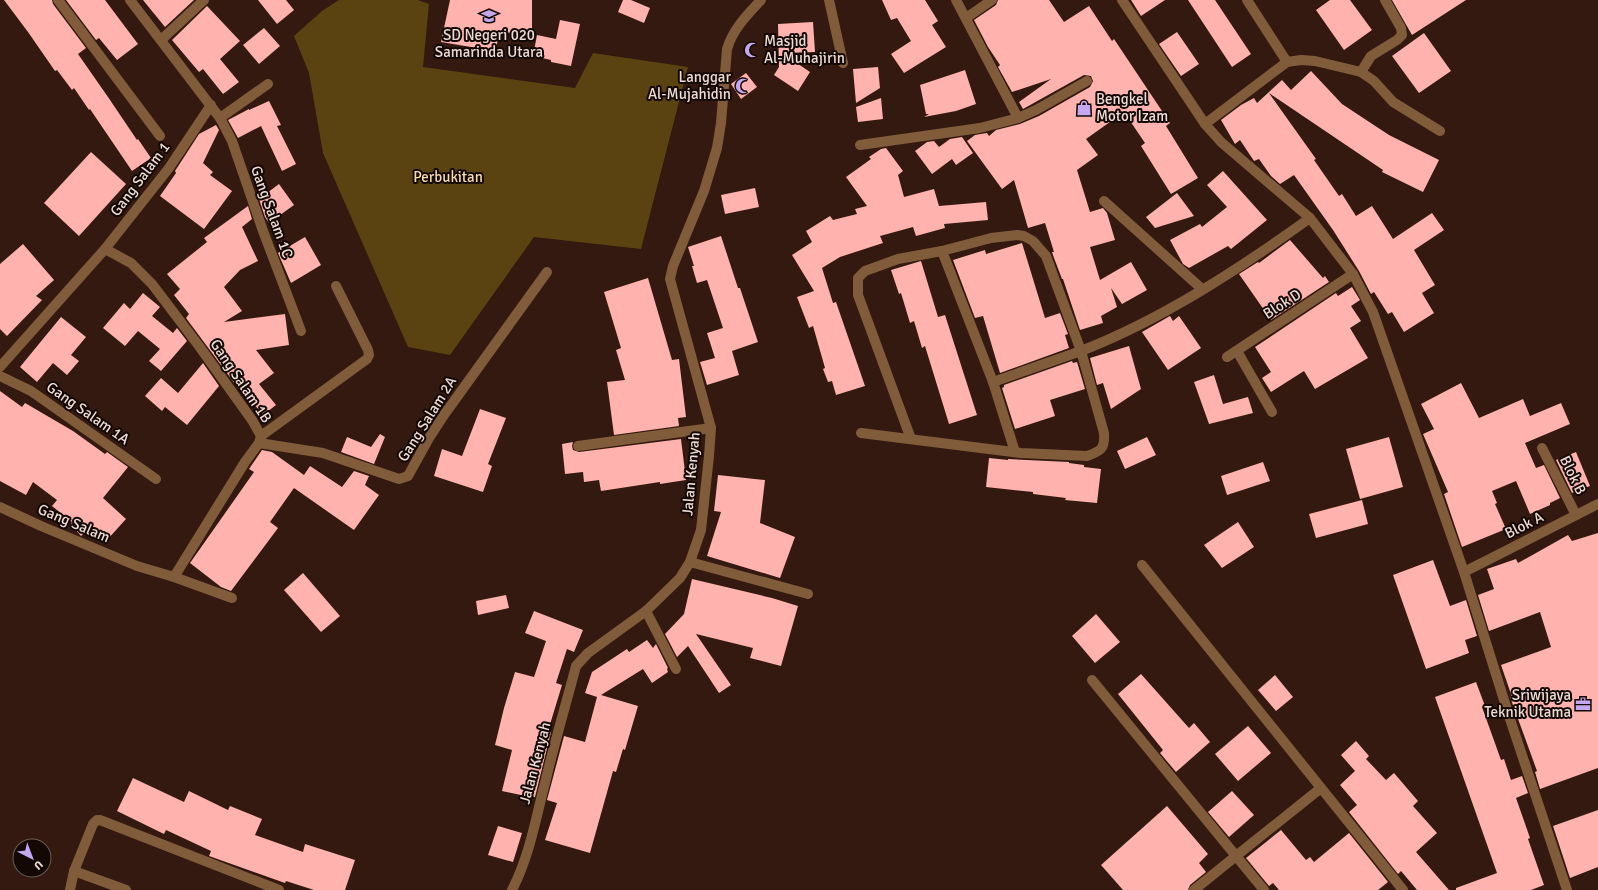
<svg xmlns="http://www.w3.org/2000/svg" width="1598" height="890" font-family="Signika,sans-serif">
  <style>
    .forest { fill: #5a4311 }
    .building { fill: #ffb2ae }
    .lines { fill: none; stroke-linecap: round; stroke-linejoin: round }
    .minor { stroke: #815c3b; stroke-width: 10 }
    .labels { text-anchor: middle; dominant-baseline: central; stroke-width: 4; stroke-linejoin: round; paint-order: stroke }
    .poi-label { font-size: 15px; fill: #ecdad3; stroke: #130804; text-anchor: start }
    .park-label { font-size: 15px; fill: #f8dca9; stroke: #130804 }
    .street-label { font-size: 15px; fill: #ecdad3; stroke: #130804 }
  </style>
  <rect width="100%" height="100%" fill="#33190f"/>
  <polygon class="forest" points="339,0 418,0 429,4 423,67 575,88 593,53 688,67 641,249 534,237 450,355 408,347 323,153 309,73 294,36 322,11"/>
  <g class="building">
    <polygon points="4,0 52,0 53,4 86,48 78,54 108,97 137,140 138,139 151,158 132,171 90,109 89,110 74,88 72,90 57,70 55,71 28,32"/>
    <polygon points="66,0 105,0 138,44 117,60 99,38 96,40"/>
    <polygon points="143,0 194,0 165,27"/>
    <polygon points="258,0 286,0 294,10 277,24"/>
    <polygon points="450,0 532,0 532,34 500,32 495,51 441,42"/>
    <polygon points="623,0 631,0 650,8 644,23 618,12"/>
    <polygon points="882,0 925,0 938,21 932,25 946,47 904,73 891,54 911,41 897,18 891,20"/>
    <polygon points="998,0 1049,0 1064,22 1089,6 1112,41 1114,39 1170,123 1166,126 1198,178 1171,194 1141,146 1145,143 1124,112 1086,139 1098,155 1077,170 1090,212 1103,208 1107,213 1115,240 1090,247 1100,280 1131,262 1147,290 1122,304 1111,288 1117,307 1101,316 1103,323 1080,330 1063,279 1062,279 1054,258 1052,252 1054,252 1045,223 1028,228 1014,180 1002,189 967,141 975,135 987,133 989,136 996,130 1020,124 1039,116 1090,87 1093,81 1091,76 1084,75 1023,109 1019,102 1051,79 1012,92 998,67 1000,65 988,47 974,20 996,5"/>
    <polygon points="1131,0 1165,0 1141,16"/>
    <polygon points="1188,0 1215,0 1251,54 1232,67"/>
    <polygon points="1330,0 1350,0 1372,30 1344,50 1316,10"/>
    <polygon points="1392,0 1466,0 1412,35"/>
    <polygon points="207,6 240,41 220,59 239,82 223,94 203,69 199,72 172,40"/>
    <polygon points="560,20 580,24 571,66 551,62 551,60 533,56 537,35 556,39"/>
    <polygon points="813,22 815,52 782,53 810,72 798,91 774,75 779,67 778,24"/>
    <polygon points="264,28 280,46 259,64 243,45"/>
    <polygon points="1177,32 1199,64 1181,76 1159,44"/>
    <polygon points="1424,33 1451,71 1419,93 1392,56"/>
    <polygon points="878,67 880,88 856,103 853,69"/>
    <polygon points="965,70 976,104 956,111 924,117 929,114 926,114 920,85"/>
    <polygon points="1311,71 1342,104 1389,135 1439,160 1423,192 1382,172 1383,170 1269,93 1316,159 1314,160 1339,196 1342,194 1356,216 1372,206 1393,239 1432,213 1444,230 1414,250 1435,285 1422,293 1434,313 1404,332 1392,312 1388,314 1374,292 1371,294 1359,271 1333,230 1294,175 1280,184 1271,176 1259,159 1254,161 1240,140 1235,144 1221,120 1241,105 1254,98 1257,103 1282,80 1291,90"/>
    <polygon points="746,73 757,87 741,99 731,84"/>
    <polygon points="881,98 883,119 858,122 856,107"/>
    <polygon points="269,101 281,125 277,126 296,164 282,171 261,126 238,138 228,120 249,109 249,110"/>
    <polygon points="216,125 219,130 203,163 213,172 210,175 232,191 204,229 160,196 176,173 175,171 199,134"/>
    <polygon points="962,137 973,153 956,165 952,159 932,174 915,151 927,142 934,141 939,147 950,139"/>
    <polygon points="886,148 903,171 898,175 904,197 934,189 939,206 986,202 988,220 944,224 945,228 916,236 913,227 880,236 883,243 840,257 822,268 833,303 836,302 865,386 836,395 832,381 828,382 823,369 825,368 813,326 809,328 797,297 814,291 792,255 812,242 806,231 830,216 833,220 857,214 855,209 867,206 846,177 871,159 869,157 881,149"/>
    <polygon points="91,152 126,184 79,236 44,203"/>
    <polygon points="1223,171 1267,220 1231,249 1228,246 1189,268 1183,264 1170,240 1200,224 1202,227 1227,207 1207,185"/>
    <polygon points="279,184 294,205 269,223 265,217 259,199"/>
    <polygon points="755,188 759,207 725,214 721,195"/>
    <polygon points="1177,193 1194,216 1155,228 1146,217"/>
    <polygon points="248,206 252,219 242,227 258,261 240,270 224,287 242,311 224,322 285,314 289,345 256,350 274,373 259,384 276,405 263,415 246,394 244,396 186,318 189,314 174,295 180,289 167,274 207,242 204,238"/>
    <polygon points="721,236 738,288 740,288 758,342 732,351 739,375 707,385 700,362 715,358 707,333 723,328 707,280 697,283 692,266 694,266 688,247"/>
    <polygon points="305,237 321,265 291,283 278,253"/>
    <polygon points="1290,240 1323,278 1325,276 1329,282 1271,320 1239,274 1258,262 1259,263"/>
    <polygon points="1022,243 1045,318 1060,313 1068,334 1065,335 1069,348 1000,373 983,316 975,318 953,260 985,250 986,254"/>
    <polygon points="23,244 54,280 36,296 42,300 7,336 0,329 0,264"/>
    <polygon points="921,261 938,317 945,315 977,415 949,424 925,346 922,348 914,321 910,323 901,293 899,294 891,270"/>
    <polygon points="648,278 672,360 679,359 686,417 678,418 679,426 614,435 607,382 625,380 616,350 621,348 604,292"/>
    <polygon points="1352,287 1360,300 1351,306 1361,321 1350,328 1368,358 1315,389 1304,371 1271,392 1262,378 1271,372 1255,347 1336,293 1338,296"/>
    <polygon points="143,293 160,307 152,316 173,333 177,328 187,341 161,371 149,361 160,349 138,331 125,346 103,328 124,303 130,309"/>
    <polygon points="1170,316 1173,321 1179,316 1201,348 1168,370 1142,332"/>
    <polygon points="61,317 86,337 71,355 79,361 67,375 53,363 37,382 20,367"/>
    <polygon points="1129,346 1141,389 1111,409 1103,383 1097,385 1090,358"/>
    <polygon points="1072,361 1073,363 1077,362 1085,389 1050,400 1055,416 1015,429 1002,388 1004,387 1004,385"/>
    <polygon points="203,363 219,386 187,425 165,407 162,411 145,396 161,378 178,393"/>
    <polygon points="1214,375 1223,404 1248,397 1253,413 1209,424 1194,382"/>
    <polygon points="1461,383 1479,418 1523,399 1530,416 1561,403 1570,424 1525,443 1536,468 1544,465 1560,498 1550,503 1550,505 1530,514 1516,481 1492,491 1497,503 1495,504 1506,529 1462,547 1444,494 1448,492 1423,434 1434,429 1421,404"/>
    <polygon points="0,391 22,407 25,403 73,431 105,454 107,452 128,467 103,498 126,519 107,540 92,526 81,536 71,524 72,522 52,506 57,500 33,482 26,495 0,481"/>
    <polygon points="480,409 506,418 488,464 492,466 483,492 434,476 442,449 462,456"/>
    <polygon points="380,434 385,437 374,464 341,452 347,437 371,447"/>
    <polygon points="1147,437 1156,455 1125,469 1117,451"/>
    <polygon points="1389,437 1403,487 1360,499 1346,449"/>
    <polygon points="681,439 686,480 660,484 660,482 601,491 599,480 584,482 583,472 565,474 562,444 573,442 572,446 573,450 579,452"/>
    <polygon points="262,450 272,452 304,475 310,466 342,487 354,471 369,476 365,485 379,495 354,530 294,488 270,522 278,528 231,591 221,587 190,563 254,472 249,469"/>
    <polygon points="1576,452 1590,486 1572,493 1556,460"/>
    <polygon points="989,458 1008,460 1008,459 1069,462 1069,463 1084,465 1084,467 1101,469 1097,503 1065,500 1066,498 1033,494 1033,492 986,487"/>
    <polygon points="1263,462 1270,481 1227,495 1221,476"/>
    <polygon points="718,475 765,480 760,523 795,537 780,578 707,556 721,512 714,511"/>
    <polygon points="1362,500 1368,524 1316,538 1309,514"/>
    <polygon points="1238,522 1254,547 1222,568 1204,545"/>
    <polygon points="1598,533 1598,768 1540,789 1535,772 1537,771 1510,697 1512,697 1501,665 1551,647 1540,612 1489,631 1478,595 1494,589 1487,569 1516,559 1518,563 1568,535 1572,541"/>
    <polygon points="1433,560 1450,606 1466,600 1477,636 1465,640 1469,653 1426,669 1393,575"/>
    <polygon points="303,573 340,616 321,632 284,590"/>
    <polygon points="692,579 772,598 798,606 781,666 750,658 753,648 696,634 731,685 719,693 688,646 677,657 665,634 684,614"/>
    <polygon points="506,595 509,608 478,615 476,601"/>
    <polygon points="534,611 583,630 574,652 567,649 556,683 562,685 548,731 551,732 535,797 530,796 530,797 502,791 512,750 495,745 504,708 515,672 534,677 546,641 525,633"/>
    <polygon points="1096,614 1120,642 1095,663 1072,636"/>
    <polygon points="647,640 653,648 656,644 668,668 667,669 668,672 652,683 643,669 601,695 638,706 625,750 623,749 616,772 613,771 590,853 545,840 557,803 547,800 564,736 585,742 597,697 585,693 592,672 627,649 629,652"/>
    <polygon points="1141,674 1189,728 1194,723 1210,742 1176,772 1160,753 1163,750 1118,694"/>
    <polygon points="1275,675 1293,697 1276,711 1258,690"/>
    <polygon points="1476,682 1485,706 1482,707 1501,760 1504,759 1511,780 1522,776 1528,793 1516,798 1530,838 1528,839 1544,885 1531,890 1456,890 1456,888 1497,873 1435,697"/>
    <polygon points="1248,726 1271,753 1238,781 1215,754"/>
    <polygon points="1356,741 1369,756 1366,759 1386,780 1394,773 1418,801 1413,806 1437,833 1416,852 1449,890 1417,890 1401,871 1398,874 1349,812 1357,805 1340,785 1355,771 1341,755"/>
    <polygon points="133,778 184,802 189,791 228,810 230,806 262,819 255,835 303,852 305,844 355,860 345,890 314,890 286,881 285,883 209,856 211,851 166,830 164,834 117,811"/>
    <polygon points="1232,791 1254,815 1229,837 1208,812"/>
    <polygon points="1167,806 1208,854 1199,863 1206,872 1190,885 1188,890 1123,890 1101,865"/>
    <polygon points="1598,810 1598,867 1570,878 1553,826"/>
    <polygon points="498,826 522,833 513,862 488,855"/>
    <polygon points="1281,830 1306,860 1310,857 1314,862 1349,833 1388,882 1378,890 1279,890 1273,883 1269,886 1246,858"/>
  </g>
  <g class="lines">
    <g class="minor">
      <polyline points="58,0 160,136"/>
      <polyline points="130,0 220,118 232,141 263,231 301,331"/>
      <polyline points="829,0 843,63"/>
      <polyline points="956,0 1018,118"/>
      <polyline points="1122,0 1205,124 1221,142 1310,218 1353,274 1373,312 1464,572 1509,716 1567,890"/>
      <polyline points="1247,0 1287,62"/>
      <polyline points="966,18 992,0"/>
      <polyline points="161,40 204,0"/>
      <polyline points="1361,72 1371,56 1397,40 1402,35 1401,28 1385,0"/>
      <polyline points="220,118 268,84"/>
      <polyline points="1205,124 1287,62 1301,60 1315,61 1361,72 1374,81 1393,102 1440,131"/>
      <polyline points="860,145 980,128 1018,118 1036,110 1087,81"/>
      <polyline points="1104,201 1202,289"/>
      <polyline points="942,251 993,382 1015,452"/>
      <polyline points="1237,351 1272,412"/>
      <polyline points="1227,357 1353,274"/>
      <polyline points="0,367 105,249 169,168 211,105"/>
      <polyline points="0,376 31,391 156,479"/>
      <path d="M861 433 1021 453 1087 456C1101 451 1105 449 1104 433L1081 351C1163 319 1239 269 1310 218"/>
      <polyline points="261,436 367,359 369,355 368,350 336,286"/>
      <polyline points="911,439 858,295 858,278 865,271 898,259 942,251 991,238 1017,235 1024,236 1033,241 1046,256 1081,351 993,382"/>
      <polyline points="259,443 323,453 399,479 408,476 429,438 444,415 547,272"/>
      <polyline points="578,446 711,428"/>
      <polyline points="1542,448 1576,515"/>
      <polyline points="0,507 41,526 137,566 174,577 245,462 259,443 261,436 252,420 199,346 152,284 131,263 105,249"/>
      <polyline points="690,562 808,594"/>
      <polyline points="1142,565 1403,890"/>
      <polyline points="1464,572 1598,504"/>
      <polyline points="174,577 232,598"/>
      <polyline points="646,611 676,669"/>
      <polyline points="1092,680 1236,856 1194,890"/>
      <polyline points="74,871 126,890"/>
      <polyline points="70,890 74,871 93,824 97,820 100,820 279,890"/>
      <path d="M512 890C530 855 536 817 546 779 555 741 566 704 576 666L588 653 646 611 680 578 690 562 701 530 709 456 711 428 670 279 673 266 704 191 717 148 721 123 727 49C733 29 747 15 761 0"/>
      <polyline points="1264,890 1236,856 1321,788"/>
    </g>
  </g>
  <defs>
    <g id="school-bare" transform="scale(1.2)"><path d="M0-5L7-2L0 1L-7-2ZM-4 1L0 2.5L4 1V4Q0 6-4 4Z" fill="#c4a7f1" stroke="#130804" stroke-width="2.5" paint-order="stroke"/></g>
    <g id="mosque-bare" transform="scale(1.2)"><path d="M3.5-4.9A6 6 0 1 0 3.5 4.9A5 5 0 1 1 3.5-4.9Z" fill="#c4a7f1" stroke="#130804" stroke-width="2.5" paint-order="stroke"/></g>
    <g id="shop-bare" transform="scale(1.2)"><path d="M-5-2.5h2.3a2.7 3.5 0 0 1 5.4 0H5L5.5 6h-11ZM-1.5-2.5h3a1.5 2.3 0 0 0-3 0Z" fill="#c4a7f1" stroke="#130804" stroke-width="2.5" paint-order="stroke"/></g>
    <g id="office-bare" transform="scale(1.2)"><path d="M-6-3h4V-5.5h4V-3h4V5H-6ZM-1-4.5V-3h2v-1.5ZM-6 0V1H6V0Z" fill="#c4a7f1" stroke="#130804" stroke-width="2.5" paint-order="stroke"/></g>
  </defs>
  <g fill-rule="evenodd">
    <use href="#school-bare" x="489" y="16"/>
    <use href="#mosque-bare" x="752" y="50"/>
    <use href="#mosque-bare" x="743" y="86"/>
    <use href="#shop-bare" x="1084" y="108"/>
    <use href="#office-bare" x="1583" y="704"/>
  </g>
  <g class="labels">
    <g class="poi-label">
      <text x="489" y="35" text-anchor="middle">SD Negeri 020<tspan x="489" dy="17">Samarinda Utara</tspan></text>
      <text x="764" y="41">Masjid<tspan x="764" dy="17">Al-Muhajirin</tspan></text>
      <text x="731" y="77" text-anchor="end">Langgar<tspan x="731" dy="17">Al-Mujahidin</tspan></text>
      <text x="1096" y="99">Bengkel<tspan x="1096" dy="17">Motor Izam</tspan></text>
      <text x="1571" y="695" text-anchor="end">Sriwijaya<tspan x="1571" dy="17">Teknik Utama</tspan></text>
    </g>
    <g class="park-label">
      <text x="448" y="177">Perbukitan</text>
    </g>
    <g class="street-label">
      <text transform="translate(140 179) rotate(-53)">Gang Salam 1</text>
      <text transform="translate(272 212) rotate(70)">Gang Salam 1C</text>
      <text transform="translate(1282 304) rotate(-33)">Blok D</text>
      <text transform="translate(241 381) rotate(56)">Gang Salam 1B</text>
      <text transform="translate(88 413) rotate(35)">Gang Salam 1A</text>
      <text transform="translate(427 419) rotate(-58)">Gang Salam 2A</text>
      <text transform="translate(691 474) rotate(-85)">Jalan Kenyah</text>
      <text transform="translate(1573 475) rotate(64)">Blok B</text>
      <text transform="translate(74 523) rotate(23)">Gang Salam</text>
      <text transform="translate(1524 525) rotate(-27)">Blok A</text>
      <text transform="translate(535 763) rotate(-75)">Jalan Kenyah</text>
    </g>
  </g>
  <g transform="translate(32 858) rotate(138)"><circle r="19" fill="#130804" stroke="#6a5c57"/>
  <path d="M0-3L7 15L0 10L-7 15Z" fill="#c4a7f1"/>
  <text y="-6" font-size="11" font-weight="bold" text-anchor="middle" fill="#ecdad3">U</text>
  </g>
</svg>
